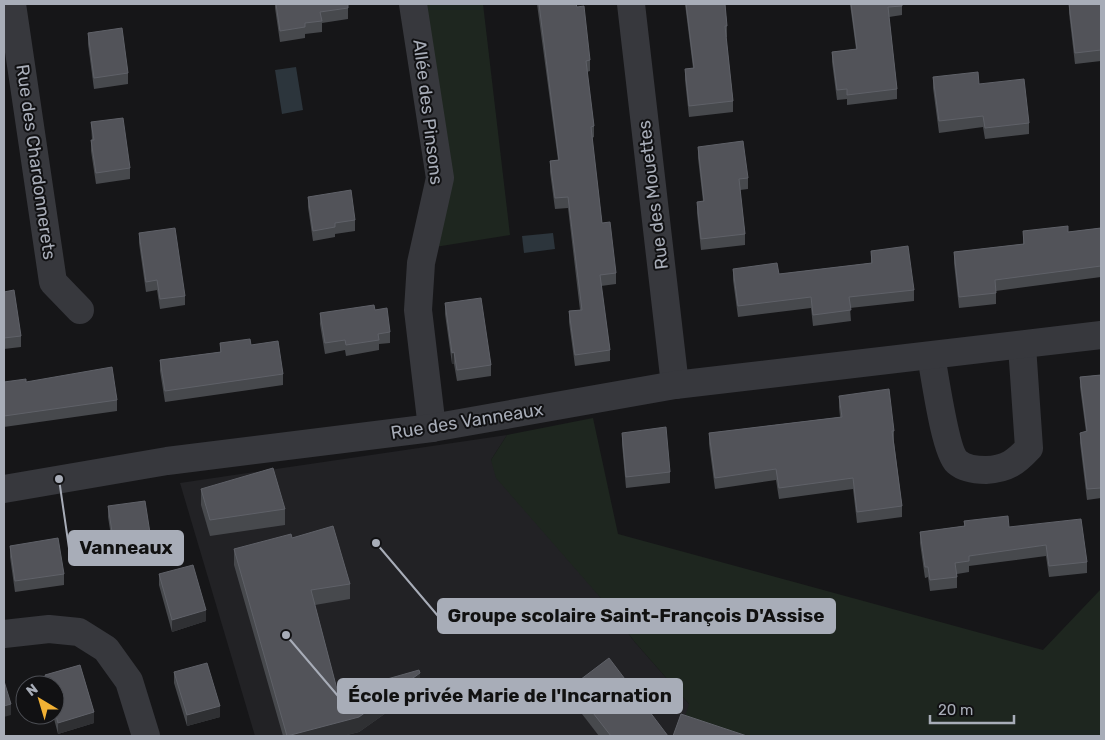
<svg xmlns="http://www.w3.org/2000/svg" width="1105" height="740" font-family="Rubik,sans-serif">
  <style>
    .built { fill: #222225 }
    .green { fill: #1e261f }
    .water { fill: #2c353c }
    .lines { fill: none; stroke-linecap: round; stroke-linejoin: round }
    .minor { stroke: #37383d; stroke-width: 28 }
    .wall { fill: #47494d }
    .shaded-wall { fill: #2f3033 }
    .building { fill: #525359; stroke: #5f6168 }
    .labels { text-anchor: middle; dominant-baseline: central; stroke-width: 4; stroke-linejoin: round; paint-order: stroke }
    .street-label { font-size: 18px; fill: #a8adb8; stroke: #111113 }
    .leader { fill: none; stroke: #a8adb8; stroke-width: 2 }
    .callout-dot { fill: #a8adb8; stroke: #111113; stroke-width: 2 }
    .callout { fill: #a8adb8; stroke: #a8adb8; stroke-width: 2 }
    .callout-label { font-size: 19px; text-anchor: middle; font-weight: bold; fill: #111 }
  </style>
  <rect width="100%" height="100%" fill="#161618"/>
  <polygon class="built" points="507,435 491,460 606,604 634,641 689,704 702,736 255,736 180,483"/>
  <g class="green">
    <polygon points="421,4 483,4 510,235 435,247"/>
    <polygon points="593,418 618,534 1043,650 1101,589 1101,736 702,736 681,729 689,704 634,641 606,604 496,478 491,460 507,435"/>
  </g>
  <g class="water">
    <polygon points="296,67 303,110 282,114 275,70"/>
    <polygon points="553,233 555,249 524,253 522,236"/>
  </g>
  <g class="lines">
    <g class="minor">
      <polyline points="12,4 53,282 80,310"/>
      <polyline points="413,4 440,178 421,263 418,310 432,428"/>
      <polyline points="631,4 675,385"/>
      <path d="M931 356C935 376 945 451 957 462 965 469 976 470 986 470 1007 469 1016 462 1029 448L1022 346"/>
      <polyline points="4,489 167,461 432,428 675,385 1101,335"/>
      <polyline points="4,634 49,629 79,632 106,649 129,681 146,736"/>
    </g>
  </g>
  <g class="wall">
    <polygon points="275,4 348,4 348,19 322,23 322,32 305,34 305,38 280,42 275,8"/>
    <polygon points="537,4 576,4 590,60 590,71 587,72 594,126 594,137 592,138 602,223 616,273 616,284 601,286 610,350 610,361 575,366 569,322 569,311 580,310 568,208 555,209 550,172 550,161 558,160"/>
    <polygon points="685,4 725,4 727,26 727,37 726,37 733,101 733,112 689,117 685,80 685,69 693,68"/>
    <polygon points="850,4 902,4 902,15 889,17 897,89 897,99 847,105 847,99 837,100 832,62 832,52 856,49"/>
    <polygon points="1069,4 1101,4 1101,61 1075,64 1069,13"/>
    <polygon points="88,33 128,73 128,84 94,89 88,44"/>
    <polygon points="933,77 979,84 1029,123 1029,134 985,139 983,127 939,133 933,88"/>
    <polygon points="91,122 130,168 130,179 96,184 91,151 91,140 92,140"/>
    <polygon points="698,147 748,178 748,189 740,190 745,234 745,245 701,250 697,213 697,202 703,201 698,158"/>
    <polygon points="308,197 355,220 355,231 335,234 335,237 313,241 308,207"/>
    <polygon points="1101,228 1101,277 996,291 996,304 959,308 954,263 954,252 1023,244 1023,231 1068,232"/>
    <polygon points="139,233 185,296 185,305 160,309 157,290 146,292 139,243"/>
    <polygon points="871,251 914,290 914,301 850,308 851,321 813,326 811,308 738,317 733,280 733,269 779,274 871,263"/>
    <polygon points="4,292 21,336 21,347 4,349"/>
    <polygon points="445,303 491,365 491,376 457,381 454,364 452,364 445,314"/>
    <polygon points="375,310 390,332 390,343 379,344 379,350 346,356 345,350 325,354 320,324 320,313"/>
    <polygon points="220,343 251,345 283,374 283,385 165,402 160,371 160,360 220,352"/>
    <polygon points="1101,375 1101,498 1087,500 1080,443 1080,433 1086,432 1080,387 1080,377"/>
    <polygon points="4,382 26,382 117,400 117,411 4,427"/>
    <polygon points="839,396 894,431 894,442 902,506 902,517 857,523 853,489 779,499 776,480 715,489 709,444 709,433 840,417 839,407"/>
    <polygon points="622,433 670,472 670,483 626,488 622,444"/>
    <polygon points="201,489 285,509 285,525 210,536 201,505"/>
    <polygon points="108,506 150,533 150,544 113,549 108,517"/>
    <polygon points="964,521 1009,527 1087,562 1087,573 1049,577 1046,556 969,566 969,572 957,574 957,588 930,591 928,577 925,578 920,543 920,532 964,526"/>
    <polygon points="292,538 350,584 350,599 315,605 338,693 420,689 359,732 343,736 283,736 234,565 234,549"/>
    <polygon points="10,546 64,574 64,585 15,592 10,557"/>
    <polygon points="159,574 206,621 172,632 159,585"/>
    <polygon points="80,665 94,712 94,723 58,734 53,715 55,715 55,685 45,685 45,675"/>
    <polygon points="174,672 220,717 187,726 174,683"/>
    <polygon points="572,686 668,736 599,736 572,701"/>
  </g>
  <g class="shaded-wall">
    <polygon points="454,352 454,364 452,364 452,353"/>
    <polygon points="206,610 206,621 172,632 172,620"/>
    <polygon points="420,673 420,689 359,732 343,736 287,736"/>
    <polygon points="11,704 11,715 4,717 4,706"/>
    <polygon points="220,706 220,717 187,726 187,715"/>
    <polygon points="94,712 94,723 58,734 58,723"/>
  </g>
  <g class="building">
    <polygon points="276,4 348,4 348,8 320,12 322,21 305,23 305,27 280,31"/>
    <polygon points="539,4 576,4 577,7 584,6 590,60 586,61 594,126 591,127 602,223 610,222 616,273 600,275 610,350 575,355 569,311 582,310 568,197 555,198 550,161 559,160"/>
    <polygon points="686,4 725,4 727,26 725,26 733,101 689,106 685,69 694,68"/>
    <polygon points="851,4 902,4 902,6 888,7 897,89 847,95 847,89 837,90 832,52 857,49"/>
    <polygon points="1069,4 1101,4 1101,50 1075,53"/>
    <polygon points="122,28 128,73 94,78 88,33"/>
    <polygon points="978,72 979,84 1024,79 1029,123 985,128 983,116 939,121 933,77"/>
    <polygon points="123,118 130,168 96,173 91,140 94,140 91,122"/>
    <polygon points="743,141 748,178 739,179 745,234 701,239 697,202 704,201 698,147"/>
    <polygon points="351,190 355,220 335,223 335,227 313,231 308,197"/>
    <polygon points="1068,226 1068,232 1101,228 1101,266 995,280 996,293 959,297 954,252 1024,244 1023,231"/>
    <polygon points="175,228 185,296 160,299 157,280 146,282 139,233"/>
    <polygon points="908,246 914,290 849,297 851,310 813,315 811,297 738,306 733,269 777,263 779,274 872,263 871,251"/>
    <polygon points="14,290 21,336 4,338 4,292"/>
    <polygon points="481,298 491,365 457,370 454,352 452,353 445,303"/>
    <polygon points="374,305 375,310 387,308 390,332 378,334 379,340 346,345 345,340 325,343 320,313"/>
    <polygon points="250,339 251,345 278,341 283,374 165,391 160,360 221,352 220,343"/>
    <polygon points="112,367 117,400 4,416 4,382 26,379 26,382"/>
    <polygon points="1101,375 1101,488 1087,489 1080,433 1087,431 1080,377"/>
    <polygon points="889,389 894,431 892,431 902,506 857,512 853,478 779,488 776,469 715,478 709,433 842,417 839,396"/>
    <polygon points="666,427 670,472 626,477 622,433"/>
    <polygon points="273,468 285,509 210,520 201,489"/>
    <polygon points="145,501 150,533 113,538 108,506"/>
    <polygon points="1008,516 1009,527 1081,519 1087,562 1049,566 1046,545 969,556 969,561 955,563 957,577 930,580 928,567 925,567 920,532 965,526 964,521"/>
    <polygon points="333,526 350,584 311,590 338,693 419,670 420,673 359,717 287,736 234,549 291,534 292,538"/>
    <polygon points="58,538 64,574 15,581 10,546"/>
    <polygon points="193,565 206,610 172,620 159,574"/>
    <polygon points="609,658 668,736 611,736 572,686"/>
    <polygon points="207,663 220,706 187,715 174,672"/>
    <polygon points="80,665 94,712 58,723 55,712 55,685 48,685 45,675"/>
    <polygon points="4,681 11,704 4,706"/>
    <polygon points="681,714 747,736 673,736"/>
  </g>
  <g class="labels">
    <g class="street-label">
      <text transform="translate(428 112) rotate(83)">Allée des Pinsons</text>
      <text transform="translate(36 162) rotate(82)">Rue des Chardonnerets</text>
      <text transform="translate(653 195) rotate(-97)">Rue des Mouettes</text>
      <text transform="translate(467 421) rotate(-9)">Rue des Vanneaux</text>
    </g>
  </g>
  <path class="leader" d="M59 479L69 548M376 543L438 616M286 635L338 696"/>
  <g class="callout-dot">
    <circle cx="59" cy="479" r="5"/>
    <circle cx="376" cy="543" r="5"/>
    <circle cx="286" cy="635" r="5"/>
  </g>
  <g class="callout">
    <rect x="69" y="531" width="114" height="34" rx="5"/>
    <rect x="438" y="599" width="397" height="34" rx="5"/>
    <rect x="338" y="679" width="344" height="34" rx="5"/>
  </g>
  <g class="callout-label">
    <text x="126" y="554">Vanneaux</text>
    <text x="636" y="622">Groupe scolaire Saint-François D'Assise</text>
    <text x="510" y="702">École privée Marie de l'Incarnation</text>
  </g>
  <rect width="1105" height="740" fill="none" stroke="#a8adb8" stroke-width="10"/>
  <g transform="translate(40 700) rotate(322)"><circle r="24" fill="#111113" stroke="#4d4f55"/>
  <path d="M0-4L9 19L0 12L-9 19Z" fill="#f2b134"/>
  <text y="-8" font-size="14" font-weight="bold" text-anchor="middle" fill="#a8adb8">N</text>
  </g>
  <path d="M930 715v8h84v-8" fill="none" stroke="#a8adb8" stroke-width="2.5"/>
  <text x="938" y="715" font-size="15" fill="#a8adb8" stroke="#111113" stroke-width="4" paint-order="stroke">20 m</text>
</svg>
